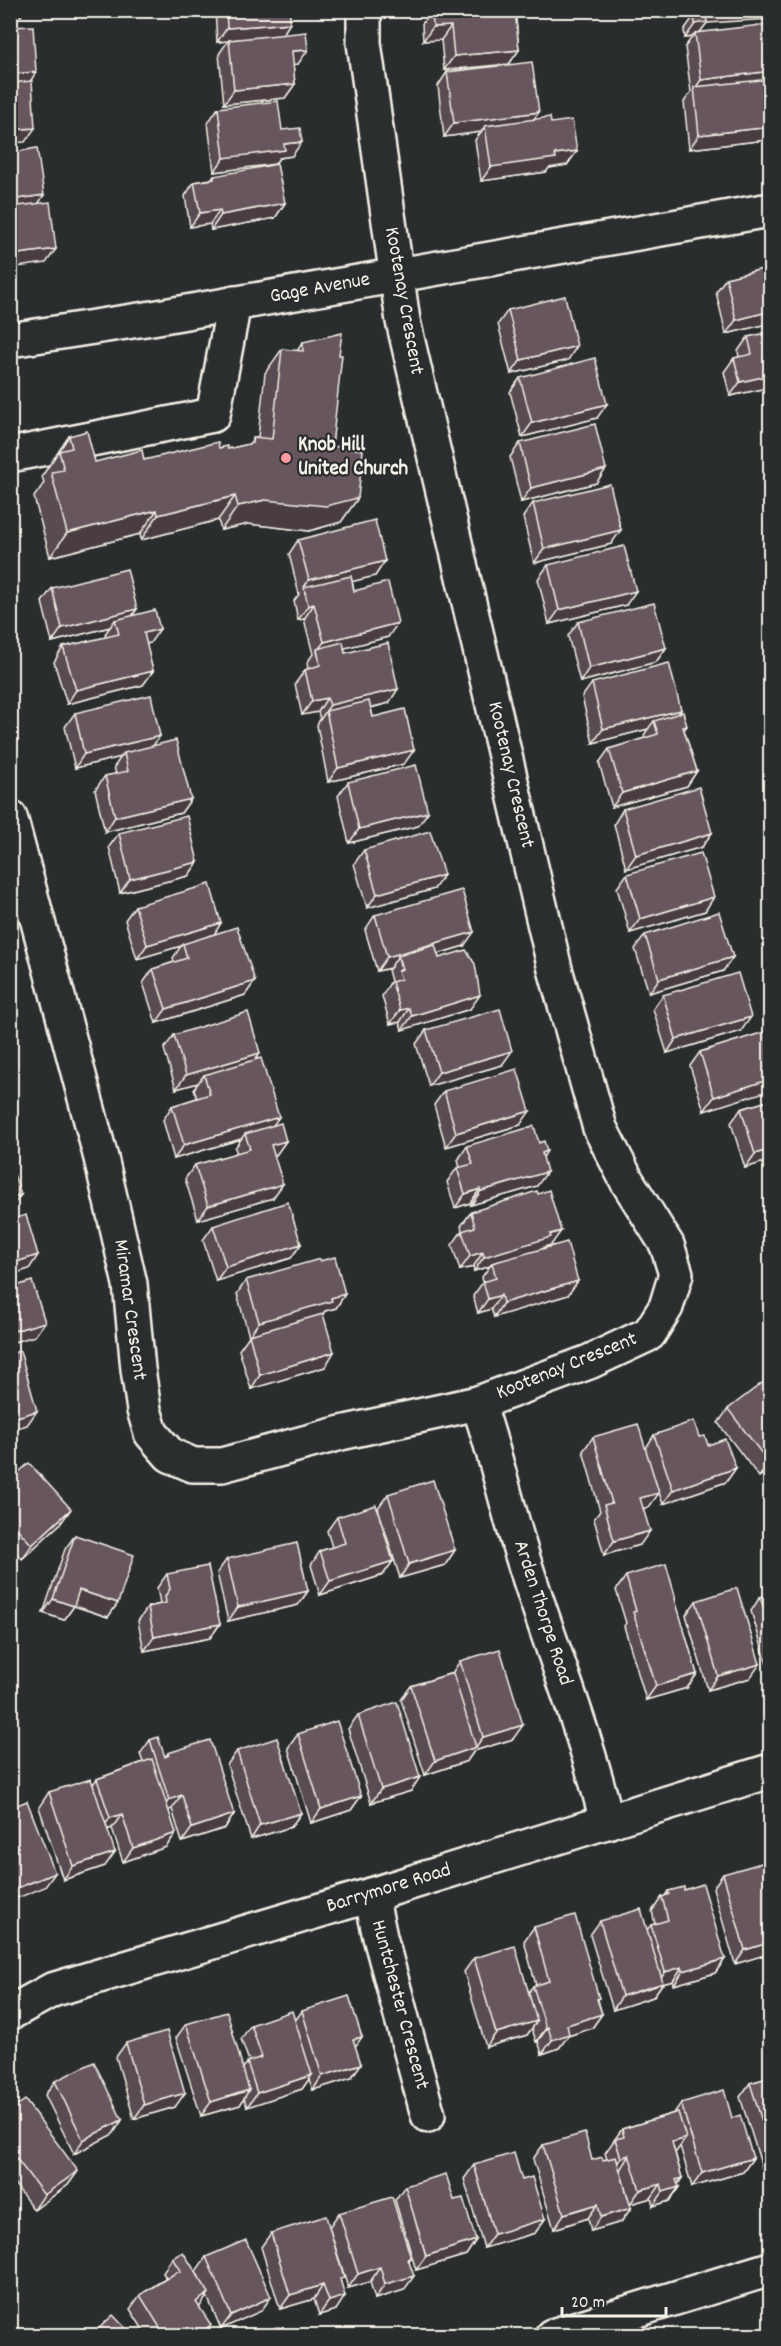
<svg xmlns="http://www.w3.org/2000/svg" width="781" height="2346" font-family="Dekko,sans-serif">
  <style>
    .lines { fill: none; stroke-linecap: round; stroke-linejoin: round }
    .minor-casing { stroke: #f4f1e8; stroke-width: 38 }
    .minor { stroke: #2a2d2e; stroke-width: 33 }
    .wall { fill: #594b51; stroke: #f4f1e8; stroke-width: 1.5 }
    .shaded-wall { fill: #493d42; stroke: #f4f1e8; stroke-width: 1.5 }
    .building { fill: #68575e; stroke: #f4f1e8; stroke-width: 1.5 }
    .poi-dot { fill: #ff9aa2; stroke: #2a2d2e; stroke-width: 2 }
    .labels { text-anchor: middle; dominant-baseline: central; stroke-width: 4.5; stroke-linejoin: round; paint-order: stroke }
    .street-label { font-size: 21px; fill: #f4f1e8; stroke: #2a2d2e }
    .poi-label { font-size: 21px; font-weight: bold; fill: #f4f1e8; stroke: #2a2d2e; text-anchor: start }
  </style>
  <rect width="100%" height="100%" fill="#2a2d2e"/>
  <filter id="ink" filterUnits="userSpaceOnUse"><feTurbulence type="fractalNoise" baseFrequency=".0167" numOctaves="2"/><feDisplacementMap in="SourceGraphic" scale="12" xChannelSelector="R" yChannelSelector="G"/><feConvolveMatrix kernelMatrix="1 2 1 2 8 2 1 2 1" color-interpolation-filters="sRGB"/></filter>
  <g filter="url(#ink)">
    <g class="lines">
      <g class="minor-casing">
        <g id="minor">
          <polyline points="10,340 152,318 770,210"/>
          <polyline points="10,455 213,415 234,303"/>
          <polyline points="10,817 101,1158 130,1284 138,1369 144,1410 151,1433 170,1455 193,1465 222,1465 341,1433 478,1403 589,1362 649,1334 666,1307 676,1274 667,1245 627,1181 600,1128 555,969 403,321 364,43 364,10"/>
          <path d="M478 1403C495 1452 506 1502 521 1552 549 1643 585 1730 607 1822"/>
          <polyline points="371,1895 380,1937 428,2115"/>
          <polyline points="10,2013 52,1990 371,1895 770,1771"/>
          <polyline points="552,2336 770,2269"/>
        </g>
      </g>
      <use href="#minor" class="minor"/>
    </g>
    <g class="wall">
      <polygon points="215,10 290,10 290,23 283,34 298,64 293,64 295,84 285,98 224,104 219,54 228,41 217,42"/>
      <polygon points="431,10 515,10 519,50 509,64 444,70 441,40 423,41 422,24"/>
      <polygon points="698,10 771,10 707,23 700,32 769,79 771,81 771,133 766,140 689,149 684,102 691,92 685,47 692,37 685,38 684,30 694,16 698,15"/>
      <polygon points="447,72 534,119 551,123 577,151 567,165 549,168 546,172 481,181 475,140 481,132 444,137 438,86"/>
      <polygon points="218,108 282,130 292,156 279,158 275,164 214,172 208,123"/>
      <polygon points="214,176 285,203 275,218 211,230 210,224 190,227 185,196 194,182 211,179"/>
      <polygon points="771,267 771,323 726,334 716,292 726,278"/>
      <polygon points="508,310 568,360 511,374 498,324"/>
      <polygon points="771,332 771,387 730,396 724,372 734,358 739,357 738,351 748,337"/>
      <polygon points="303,342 339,355 332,446 358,498 341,522 309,531 248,524 221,530 218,520 141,540 140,534 50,557 34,497 44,483 42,476 69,436 95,462 144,460 219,448 228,449 249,444 254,437 258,437 265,373 282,349 297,351"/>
      <polygon points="520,378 597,418 522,437 510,392"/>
      <polygon points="771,405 771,420 768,409"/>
      <polygon points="520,443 596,483 521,502 510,457"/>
      <polygon points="533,503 611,544 534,563 523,517"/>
      <polygon points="298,540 385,561 375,576 352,581 354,591 388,637 344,648 345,653 389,703 371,708 373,717 404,764 328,782 317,725 320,719 318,712 302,715 295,684 305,670 308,669 307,663 313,654 304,619 298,620 294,601 299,594 289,554"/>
      <polygon points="548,565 626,605 549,624 538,579"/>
      <polygon points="52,588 137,609 132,616 150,643 146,644 153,671 143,685 67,704 54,662 63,647 106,637 105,634 110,627 52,642 42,602"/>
      <polygon points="578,622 666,648 656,662 580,682 568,636"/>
      <polygon points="592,683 681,710 677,714 687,726 684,730 697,771 687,786 612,807 599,763 609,749 645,738 644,735 648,729 593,743 582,697"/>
      <polygon points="75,713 154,745 191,799 181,813 105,832 95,790 105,776 116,774 114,767 121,757 75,768 65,727"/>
      <polygon points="348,782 418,826 349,843 338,796"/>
      <polygon points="623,809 702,847 626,869 614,824"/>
      <polygon points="119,833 198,862 188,876 120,893 109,847"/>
      <polygon points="364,850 434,889 367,908 354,864"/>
      <polygon points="627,874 705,911 630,933 617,888"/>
      <polygon points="135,906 214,934 255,981 245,995 156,1023 143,983 153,969 174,962 173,958 181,946 137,959 125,920"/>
      <polygon points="375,915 464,946 438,954 439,958 470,1009 402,1030 400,1022 390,1024 382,996 391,981 388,970 390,968 377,971 365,930"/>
      <polygon points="645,935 733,957 723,971 649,993 635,949"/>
      <polygon points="663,995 741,1031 667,1053 653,1009"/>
      <polygon points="426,1030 502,1065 429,1086 416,1044"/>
      <polygon points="771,1030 704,1111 690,1066 700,1052"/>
      <polygon points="174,1035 256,1059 273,1126 286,1141 276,1155 274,1156 273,1198 198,1220 185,1179 195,1165 237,1153 235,1148 241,1139 174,1159 163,1120 172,1106 197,1098 194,1089 198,1083 176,1089 164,1049"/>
      <polygon points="444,1091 520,1125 446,1147 434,1105"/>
      <polygon points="771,1100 771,1160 745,1168 731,1123 741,1109"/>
      <polygon points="539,1143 547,1151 543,1158 537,1186 471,1205 470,1203 455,1208 447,1182 457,1168 460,1168 458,1160 467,1146"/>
      <polygon points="771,1168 771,1182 767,1173"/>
      <polygon points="471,1212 551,1245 544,1247 543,1249 568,1295 494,1317 491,1309 478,1313 473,1296 483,1282 482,1277 490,1266 474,1271 473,1267 460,1270 452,1245 462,1231 461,1226"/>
      <polygon points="213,1226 301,1244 291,1258 216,1281 203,1240"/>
      <polygon points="320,1261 345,1294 336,1308 325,1311 323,1314 325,1367 251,1389 239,1350 249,1336 237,1294 246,1280"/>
      <polygon points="771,1386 771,1468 759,1477 718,1423 728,1409"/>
      <polygon points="654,1435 699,1437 736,1468 726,1482 663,1504 654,1478 649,1507 643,1509 640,1545 604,1555 594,1519 600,1511 583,1451 593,1437 646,1448"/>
      <polygon points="10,1480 61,1523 22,1559 10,1546"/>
      <polygon points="388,1494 455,1550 445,1565 400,1578 378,1508"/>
      <polygon points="337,1517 393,1561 383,1575 320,1595 311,1565 320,1551 332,1547 327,1531"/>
      <polygon points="75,1535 118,1603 108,1617 74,1606 64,1620 43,1613 65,1549"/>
      <polygon points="227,1559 308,1591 298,1605 228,1621 217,1573"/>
      <polygon points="167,1574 220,1624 210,1638 144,1651 138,1621 148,1607 160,1604 160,1603 157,1588"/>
      <polygon points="626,1576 676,1599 675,1601 697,1674 687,1688 646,1700 624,1626 626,1623 616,1590"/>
      <polygon points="771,1594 771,1677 751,1611 760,1597"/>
      <polygon points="696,1601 750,1678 708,1690 686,1615"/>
      <polygon points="460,1661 513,1739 474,1751 467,1761 425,1775 401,1700 411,1686 452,1673"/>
      <polygon points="358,1715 411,1791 371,1803 348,1729"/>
      <polygon points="298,1734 361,1796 351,1810 311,1823 288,1748"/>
      <polygon points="150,1740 165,1757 168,1753 234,1814 225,1828 182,1842 172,1809 168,1810 176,1833 166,1847 123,1862 112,1828 107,1830 105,1866 63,1880 39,1807 49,1792 93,1784 97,1779 143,1762 140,1754"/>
      <polygon points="237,1751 301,1813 291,1827 251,1839 227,1765"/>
      <polygon points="771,1873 771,1953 735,1964 713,1888 723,1874 769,1876"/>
      <polygon points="684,1890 725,1959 715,1973 674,1985 673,1981 662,1984 653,1997 613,2010 590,1935 600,1921 647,1930 651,1925 655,1924 652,1911 662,1897 665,1896 668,1891"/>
      <polygon points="534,1927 599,1998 598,2000 602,2014 592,2028 568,2036 559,2048 542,2054 538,2041 536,2042 532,2028 527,2035 486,2047 464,1972 474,1958 529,1992 533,1986 536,1985 524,1941"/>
      <polygon points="302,2011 355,2047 361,2064 351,2078 313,2090 309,2079 302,2089 247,2107 244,2098 240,2105 201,2116 176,2038 186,2024 243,2068 249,2061 241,2039 251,2025 295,2021"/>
      <polygon points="126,2043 175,2107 134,2119 116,2057"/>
      <polygon points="771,2077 771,2164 762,2167 740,2097 750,2083"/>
      <polygon points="55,2081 122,2120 113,2134 74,2154 45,2095"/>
      <polygon points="681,2103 732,2118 753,2158 743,2172 692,2187 680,2146 675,2152 682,2178 678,2184 679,2187 669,2201 653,2206 651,2198 630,2204 620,2170 631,2208 621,2222 591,2231 588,2218 554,2229 533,2159 543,2145 592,2160 603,2160 607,2159 605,2153 622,2129 674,2113"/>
      <polygon points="10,2111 78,2171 68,2185 34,2210 10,2178"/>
      <polygon points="474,2165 522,2180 545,2219 535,2233 484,2248 464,2179"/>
      <polygon points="405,2186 454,2200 476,2240 466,2255 416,2270 395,2200"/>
      <polygon points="339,2213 411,2258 409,2261 404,2290 375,2299 370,2282 348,2288 329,2227"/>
      <polygon points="271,2233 341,2282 336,2310 319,2315 314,2299 280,2309 261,2247"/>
      <polygon points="206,2257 271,2297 261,2311 221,2329 207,2296 199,2307 204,2336 147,2336 130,2309 140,2295 166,2278 163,2273 172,2258 199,2277 196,2271"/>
    </g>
    <g class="shaded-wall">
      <polygon points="10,10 25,10 21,16 10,17"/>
      <polygon points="712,10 771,10 771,19 707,23 697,36 695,33 692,37 685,38 695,24"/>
      <polygon points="290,23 281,37 229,40 228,41 217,42 227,28"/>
      <polygon points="451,26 441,40 423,41 433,27"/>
      <polygon points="308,50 298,64 282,66 292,51"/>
      <polygon points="519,50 509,64 444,70 454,56"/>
      <polygon points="771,71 771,77 765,85 694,90 701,80"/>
      <polygon points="36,72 27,87 10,88 10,74"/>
      <polygon points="295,84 285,98 224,104 234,90"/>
      <polygon points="539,112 529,126 485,126 481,132 444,137 454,123"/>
      <polygon points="771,127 771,133 766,140 689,149 699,135"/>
      <polygon points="35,128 25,142 10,143 10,130"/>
      <polygon points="302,142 292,156 279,158 275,164 214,172 224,158 284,144"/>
      <polygon points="577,151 567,165 549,168 546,172 481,181 491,167 555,154"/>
      <polygon points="44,195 35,209 10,213 10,200"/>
      <polygon points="285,203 275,218 211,230 221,215"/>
      <polygon points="220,210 210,224 190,227 200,213"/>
      <polygon points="56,249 46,263 10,268 10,255"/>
      <polygon points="771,311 771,323 726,334 736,320"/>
      <polygon points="577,346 568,360 511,374 521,360"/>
      <polygon points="771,375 771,387 730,396 740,382"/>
      <polygon points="607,404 597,418 522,437 532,423"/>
      <polygon points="606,469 596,483 521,502 531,488"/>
      <polygon points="235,496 218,520 141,540 158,515"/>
      <polygon points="358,498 341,522 309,531 248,524 221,530 238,506 265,500"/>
      <polygon points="157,510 140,534 50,557 67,533"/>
      <polygon points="621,530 611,544 534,563 544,549"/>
      <polygon points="385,561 375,576 305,593 304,587 309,580"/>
      <polygon points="636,591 626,605 549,624 559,610"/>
      <polygon points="314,604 304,619 298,620 308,606"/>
      <polygon points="137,609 127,623 115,620 110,627 52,642 62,628"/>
      <polygon points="398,623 388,637 318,655 317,651 324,642"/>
      <polygon points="160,629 150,643 134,647 144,633"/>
      <polygon points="666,648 656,662 580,682 589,668"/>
      <polygon points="153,671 143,685 67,704 76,690"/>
      <polygon points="398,689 389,703 328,718 326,711 320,720 330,705"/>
      <polygon points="327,698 318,712 302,715 312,701"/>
      <polygon points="681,710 671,724 654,721 648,729 593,743 603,729"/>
      <polygon points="160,736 150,750 124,753 121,757 75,768 84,754"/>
      <polygon points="414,750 404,764 328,782 338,768"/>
      <polygon points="697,771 687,786 612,807 622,793"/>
      <polygon points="191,799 181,813 105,832 115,817"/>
      <polygon points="428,812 418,826 349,843 359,829"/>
      <polygon points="712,833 702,847 626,869 636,855"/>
      <polygon points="198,862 188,876 120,893 130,879"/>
      <polygon points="444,875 434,889 367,908 377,894"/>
      <polygon points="714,897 705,911 630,933 640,919"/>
      <polygon points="221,923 212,938 183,944 181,946 137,959 147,945"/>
      <polygon points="474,932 464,946 400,965 398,956 390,968 377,971 387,957"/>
      <polygon points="733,957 723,971 649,993 659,979"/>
      <polygon points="255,981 245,995 156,1023 166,1009"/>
      <polygon points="480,995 470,1009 402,1030 412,1016"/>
      <polygon points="409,1008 400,1022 390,1024 400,1010"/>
      <polygon points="751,1017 741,1031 667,1053 676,1039"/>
      <polygon points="512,1051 502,1065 429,1086 439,1072"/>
      <polygon points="260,1053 251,1067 204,1075 198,1083 176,1089 186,1075"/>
      <polygon points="771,1079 771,1090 704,1111 714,1097"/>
      <polygon points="530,1111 520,1125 446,1147 456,1133"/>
      <polygon points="279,1117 269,1131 245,1134 241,1139 174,1159 184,1145"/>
      <polygon points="286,1141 276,1155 261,1159 271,1145"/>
      <polygon points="771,1149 771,1160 745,1168 755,1154"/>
      <polygon points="547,1172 537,1186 471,1205 481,1191"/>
      <polygon points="283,1184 273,1198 198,1220 208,1206"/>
      <polygon points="480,1189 470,1203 455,1208 465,1194"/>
      <polygon points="21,1195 10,1209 10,1198"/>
      <polygon points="561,1231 551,1245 544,1247 541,1251 492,1263 490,1266 474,1271 484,1257"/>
      <polygon points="301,1244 291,1258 216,1281 226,1267"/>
      <polygon points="483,1252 473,1267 460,1270 470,1256"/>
      <polygon points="38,1255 29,1269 10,1275 10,1264"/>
      <polygon points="578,1281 568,1295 494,1317 503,1303"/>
      <polygon points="345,1294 336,1308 325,1311 322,1315 249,1336 259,1322 331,1298"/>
      <polygon points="501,1295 491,1309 478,1313 488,1299"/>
      <polygon points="45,1322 35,1336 10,1343 10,1332"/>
      <polygon points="334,1352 325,1367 251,1389 260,1375"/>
      <polygon points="37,1411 27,1425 10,1430 10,1419"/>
      <polygon points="771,1462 771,1468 759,1477 769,1463"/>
      <polygon points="736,1468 726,1482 663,1504 673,1490"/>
      <polygon points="659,1493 649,1507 630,1512 640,1498"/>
      <polygon points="71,1509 61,1523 22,1559 32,1545"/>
      <polygon points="650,1531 640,1545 604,1555 614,1541"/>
      <polygon points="455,1550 445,1565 400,1578 409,1564"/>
      <polygon points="393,1561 383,1575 320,1595 330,1581"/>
      <polygon points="79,1590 118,1603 108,1617 69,1604"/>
      <polygon points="308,1591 298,1605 228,1621 238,1607"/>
      <polygon points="53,1599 74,1606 64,1620 43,1613"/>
      <polygon points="220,1624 210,1638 144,1651 154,1637"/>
      <polygon points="760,1664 750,1678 708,1690 718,1676"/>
      <polygon points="697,1674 687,1688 646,1700 656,1686"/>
      <polygon points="523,1725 513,1739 474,1751 467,1761 425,1775 435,1761 476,1747 483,1737"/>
      <polygon points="420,1777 411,1791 371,1803 381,1789"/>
      <polygon points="182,1795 172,1809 159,1814 169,1800"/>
      <polygon points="361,1796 351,1810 311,1823 321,1809"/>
      <polygon points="301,1813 291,1827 251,1839 260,1825"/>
      <polygon points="122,1814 112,1828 100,1832 110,1818"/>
      <polygon points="234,1814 225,1828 182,1842 192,1828"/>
      <polygon points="176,1833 166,1847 123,1862 133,1848"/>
      <polygon points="115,1852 105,1866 63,1880 73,1866"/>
      <polygon points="55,1873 45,1887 10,1901 10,1892 12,1890"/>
      <polygon points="771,1942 771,1953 735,1964 745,1950"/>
      <polygon points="725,1959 715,1973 674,1985 683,1971"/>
      <polygon points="682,1967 673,1981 662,1984 653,1997 613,2010 622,1996 656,1986 665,1972"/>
      <polygon points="602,2014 592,2028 568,2036 559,2048 542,2054 552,2040 567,2025"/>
      <polygon points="537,2021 527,2035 486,2047 496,2033"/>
      <polygon points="548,2027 538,2041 536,2042 546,2028"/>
      <polygon points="362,2037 352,2051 353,2039"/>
      <polygon points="361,2064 351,2078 313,2090 322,2076"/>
      <polygon points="312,2075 302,2089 247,2107 257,2093"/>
      <polygon points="249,2090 240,2105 201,2116 211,2102"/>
      <polygon points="185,2093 175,2107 134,2119 144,2105"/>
      <polygon points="122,2120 113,2134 74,2154 83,2140"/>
      <polygon points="686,2138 676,2152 662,2156 672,2142"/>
      <polygon points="771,2154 771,2164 762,2167"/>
      <polygon points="629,2155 620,2170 611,2172 621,2158"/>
      <polygon points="753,2158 743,2172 692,2187 702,2173"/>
      <polygon points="78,2171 68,2185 34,2210 44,2195"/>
      <polygon points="682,2178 675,2188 679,2187 669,2201 653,2206 663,2192 676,2180"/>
      <polygon points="661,2184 651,2198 630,2204 640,2190"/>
      <polygon points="598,2204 588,2218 554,2229 564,2214"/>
      <polygon points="631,2208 621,2222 591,2231 601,2217"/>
      <polygon points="545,2219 535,2233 484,2248 494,2234"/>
      <polygon points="476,2240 466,2255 416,2270 426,2256"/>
      <polygon points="380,2267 370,2282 348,2288 358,2274"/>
      <polygon points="414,2276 404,2290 375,2299 385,2284"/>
      <polygon points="323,2285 314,2299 280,2309 290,2295"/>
      <polygon points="209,2293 199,2308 196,2302"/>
      <polygon points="345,2296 336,2310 319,2315 329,2301"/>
      <polygon points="271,2297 261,2311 221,2329 231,2315"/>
      <polygon points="211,2325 204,2336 195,2336"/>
    </g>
    <g class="building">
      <polygon points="226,10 290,10 290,23 227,28"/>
      <polygon points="432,10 515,10 519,50 454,56 451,26 433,27"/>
      <polygon points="705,10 713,10 713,14 706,15 707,22 695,24 694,16 705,14"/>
      <polygon points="769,24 771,35 771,71 701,80 695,33"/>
      <polygon points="33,26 36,72 10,74 10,27"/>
      <polygon points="306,32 308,50 292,51 295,84 234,90 229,40"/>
      <polygon points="532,62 539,112 454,123 447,72"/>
      <polygon points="770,79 771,127 699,135 694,87"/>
      <polygon points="32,81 35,128 10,130 10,83"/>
      <polygon points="278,101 282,130 300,128 302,142 284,144 285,150 224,158 218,108"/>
      <polygon points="550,117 551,123 572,120 577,151 555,154 556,158 491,167 485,126"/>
      <polygon points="37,148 44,195 10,200 10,153"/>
      <polygon points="277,164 285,203 221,215 220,210 200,213 194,182 214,179 214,176"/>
      <polygon points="50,202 56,249 10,255 10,207"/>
      <polygon points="771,267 771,311 736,320 726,278"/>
      <polygon points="565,296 577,346 521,360 508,310"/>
      <polygon points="771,332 771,375 740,382 734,358 752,354 748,337"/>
      <polygon points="342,333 339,355 342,355 332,446 363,450 358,498 326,506 265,500 238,506 235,496 158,515 157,510 67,533 51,472 64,470 59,451 72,448 69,436 87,431 95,462 142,450 144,460 218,442 219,448 227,446 228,449 253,443 254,437 272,439 282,349 303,351 303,342"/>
      <polygon points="595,358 607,404 532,423 520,378"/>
      <polygon points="595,424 606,469 531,488 520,443"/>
      <polygon points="610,484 621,530 544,549 533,503"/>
      <polygon points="375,520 385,561 309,580 298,540"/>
      <polygon points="624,546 636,591 559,610 548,565"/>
      <polygon points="127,569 137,609 62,628 52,588"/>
      <polygon points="351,576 354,591 388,582 398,623 324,642 314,604 308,606 304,587"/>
      <polygon points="654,603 666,648 589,668 578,622"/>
      <polygon points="155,610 160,629 144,633 153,671 76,690 63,647 119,634 115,620"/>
      <polygon points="343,642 345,653 388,643 398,689 330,705 327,698 312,701 305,670 320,665 317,649"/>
      <polygon points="669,663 681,710 603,729 592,683"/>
      <polygon points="151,695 160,736 84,754 75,713"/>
      <polygon points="369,701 373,717 405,709 414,750 338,768 326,711"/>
      <polygon points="683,712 687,726 683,727 697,771 622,793 609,749 658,734 654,721"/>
      <polygon points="176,740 191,799 115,817 105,776 128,771 124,753"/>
      <polygon points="416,765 428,812 359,829 348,782"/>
      <polygon points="699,787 712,833 636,855 623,809"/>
      <polygon points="187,816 198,862 130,879 119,833"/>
      <polygon points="430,831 444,875 377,894 364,850"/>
      <polygon points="701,853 714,897 640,919 627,874"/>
      <polygon points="210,884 221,923 147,945 135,906"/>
      <polygon points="462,890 474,932 387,957 375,915"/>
      <polygon points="719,912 733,957 659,979 645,935"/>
      <polygon points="237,927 255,981 166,1009 153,969 187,958 183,944"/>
      <polygon points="435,945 439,958 466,950 475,964 480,995 412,1016 409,1008 400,1010 392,982 401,979 398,971 402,969 398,956"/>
      <polygon points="738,973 751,1017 676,1039 663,995"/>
      <polygon points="500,1009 512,1051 439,1072 426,1030"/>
      <polygon points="248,1012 260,1053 186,1075 174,1035"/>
      <polygon points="771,1030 771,1079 714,1097 700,1052"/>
      <polygon points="261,1058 279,1117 184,1145 172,1106 210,1094 204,1075"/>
      <polygon points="517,1069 530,1111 456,1133 444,1091"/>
      <polygon points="771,1100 771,1149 755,1154 741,1109"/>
      <polygon points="281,1123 286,1141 271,1145 283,1184 208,1206 195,1165 250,1149 245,1134"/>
      <polygon points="534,1126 539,1143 544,1141 547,1151 542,1153 547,1172 481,1191 480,1189 465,1194 457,1168 473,1164 467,1146"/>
      <polygon points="10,1163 21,1195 10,1198"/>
      <polygon points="549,1190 561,1231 550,1234 551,1237 484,1257 483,1252 470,1256 462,1231 475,1227 471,1212 537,1191 538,1194"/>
      <polygon points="288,1202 301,1244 226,1267 213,1226"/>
      <polygon points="26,1215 38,1255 10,1264 10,1220"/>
      <polygon points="567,1242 578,1281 503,1303 501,1295 488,1299 483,1282 496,1278 492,1263"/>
      <polygon points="335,1257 345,1294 331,1298 332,1301 259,1322 246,1280 320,1259 320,1261"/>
      <polygon points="32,1281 45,1322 10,1332 10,1288"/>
      <polygon points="323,1314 334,1352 260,1375 249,1335"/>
      <polygon points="20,1351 37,1411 10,1419 10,1354"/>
      <polygon points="766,1380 771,1386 771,1462 769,1463 728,1409"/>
      <polygon points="694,1421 699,1437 705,1436 708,1445 725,1439 736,1468 673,1490 654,1435"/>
      <polygon points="638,1424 659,1493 640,1498 650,1531 614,1541 604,1505 612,1503 593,1437"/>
      <polygon points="29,1463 71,1509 32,1545 10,1521 10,1480"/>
      <polygon points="433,1480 455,1550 409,1564 388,1494"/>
      <polygon points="376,1505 393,1561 330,1581 320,1551 345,1543 337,1517"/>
      <polygon points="75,1535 134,1555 118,1603 79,1590 74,1606 53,1599"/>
      <polygon points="297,1543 308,1591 238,1607 227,1559"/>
      <polygon points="666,1564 676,1599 675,1599 697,1674 656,1686 633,1612 636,1611 626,1576"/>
      <polygon points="208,1566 220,1624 154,1637 148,1607 166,1603 165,1596 170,1589 167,1574"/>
      <polygon points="737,1588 760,1664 718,1676 696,1601"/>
      <polygon points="771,1594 771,1630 760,1597"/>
      <polygon points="500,1649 523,1725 483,1737 460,1661"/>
      <polygon points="453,1673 476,1747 435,1761 411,1686"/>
      <polygon points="397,1702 420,1777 381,1789 358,1715"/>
      <polygon points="337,1721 361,1796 321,1809 298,1734"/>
      <polygon points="158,1737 165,1757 169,1755 168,1753 210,1740 234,1814 192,1828 182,1795 169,1800 150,1740"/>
      <polygon points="277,1738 301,1813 260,1825 237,1751"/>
      <polygon points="152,1759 176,1833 133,1848 122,1814 110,1818 97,1779"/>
      <polygon points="91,1779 115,1852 73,1866 49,1792"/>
      <polygon points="27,1801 55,1873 12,1890 10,1885 10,1808"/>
      <polygon points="765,1862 771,1882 771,1942 745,1950 723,1874"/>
      <polygon points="703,1884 725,1959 683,1971 682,1967 665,1972 651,1925 668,1920 662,1897 669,1894 668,1891 684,1887 684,1890"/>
      <polygon points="641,1909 663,1983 622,1996 600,1921"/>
      <polygon points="575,1915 599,1998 597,1999 602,2014 567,2025 569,2034 552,2040 548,2027 546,2028 533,1986 549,1981 534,1927"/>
      <polygon points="515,1946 537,2021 496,2033 474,1958"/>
      <polygon points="349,1996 362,2037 353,2039 361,2064 322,2076 302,2011"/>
      <polygon points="292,2011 312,2075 257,2093 247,2062 262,2057 251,2025"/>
      <polygon points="227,2012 249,2090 211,2102 186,2024"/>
      <polygon points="167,2031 185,2093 144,2105 126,2043"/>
      <polygon points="94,2062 122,2120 83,2140 55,2081"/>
      <polygon points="771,2077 771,2150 750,2083"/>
      <polygon points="724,2090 732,2118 740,2115 753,2158 702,2173 681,2103"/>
      <polygon points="25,2100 78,2171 44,2195 10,2150 10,2111"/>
      <polygon points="678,2112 686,2138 672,2142 682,2178 676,2180 679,2187 663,2192 661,2184 640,2190 629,2155 621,2158 615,2139 624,2137 622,2129"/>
      <polygon points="585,2133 592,2160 602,2157 603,2160 616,2157 631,2208 601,2217 598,2204 564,2214 543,2145"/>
      <polygon points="514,2153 522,2180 532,2177 545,2219 494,2234 474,2165"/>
      <polygon points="446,2174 454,2200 463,2198 476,2240 426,2256 405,2186"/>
      <polygon points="392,2197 411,2258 408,2259 414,2276 385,2284 380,2267 358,2274 339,2213"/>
      <polygon points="326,2216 344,2278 340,2279 345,2296 329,2301 323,2285 290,2295 271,2233"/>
      <polygon points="246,2240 271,2297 231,2315 206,2257"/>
      <polygon points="183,2252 209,2293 196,2302 211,2325 195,2336 165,2336 140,2295 177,2272 181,2272 172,2258"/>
      <polygon points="113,2315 133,2336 91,2336"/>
    </g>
  </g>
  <circle class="poi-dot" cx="286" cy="458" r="6"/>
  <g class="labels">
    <g class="street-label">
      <text transform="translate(320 289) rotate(-10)">Gage Avenue</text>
      <text transform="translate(403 301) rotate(80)">Kootenay Crescent</text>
      <text transform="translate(510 775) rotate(77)">Kootenay Crescent</text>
      <text transform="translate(129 1310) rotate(82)">Miramar Crescent</text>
      <text transform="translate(567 1367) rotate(-22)">Kootenay Crescent</text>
      <text transform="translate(542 1613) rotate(72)">Arden Thorpe Road</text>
      <text transform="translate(389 1889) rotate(-17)">Barrymore Road</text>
      <text transform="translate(399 2005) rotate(75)">Huntchester Crescent</text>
    </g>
    <g class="poi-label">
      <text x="298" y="446">Knob Hill<tspan x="298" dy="24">United Church</tspan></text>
    </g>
  </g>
  <rect width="781" height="2346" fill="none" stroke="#2a2d2e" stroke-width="36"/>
  <rect x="18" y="18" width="745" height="2310" fill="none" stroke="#f4f1e8" stroke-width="2" filter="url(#ink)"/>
  <path d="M562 2307v9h104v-9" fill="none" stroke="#f4f1e8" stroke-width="3"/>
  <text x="571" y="2307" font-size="18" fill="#f4f1e8" stroke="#2a2d2e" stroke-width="4.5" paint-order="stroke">20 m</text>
</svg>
